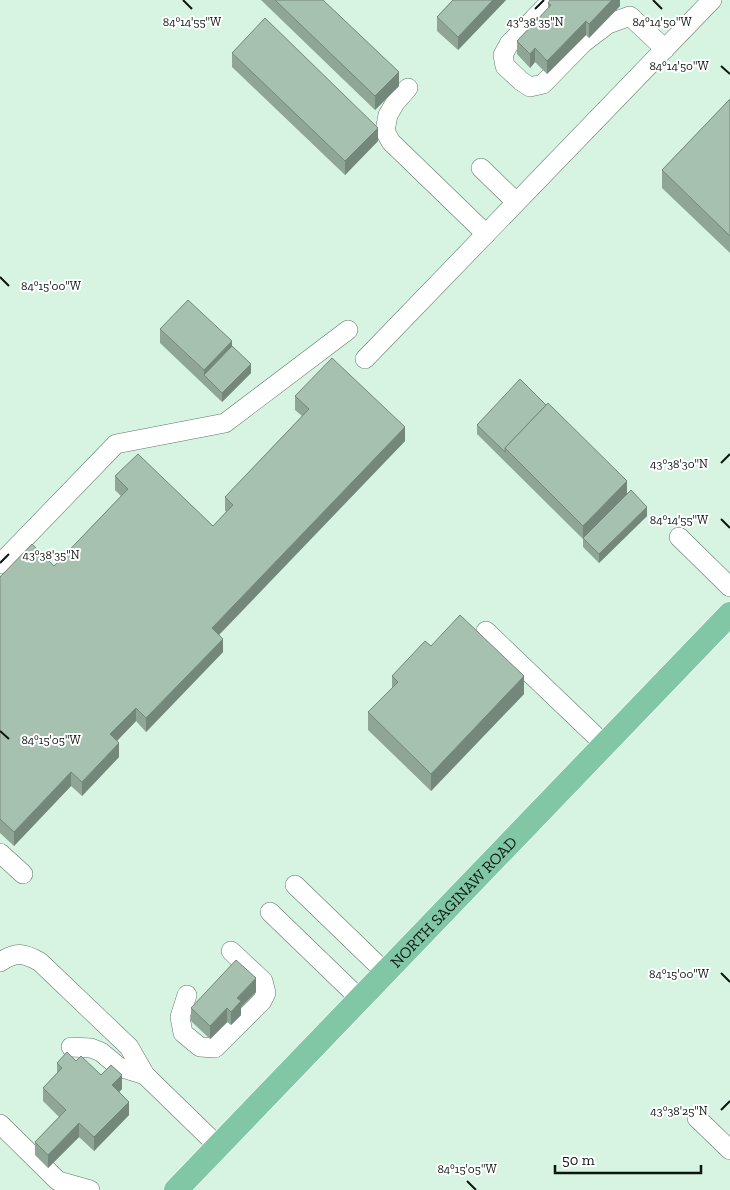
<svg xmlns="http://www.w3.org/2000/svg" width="730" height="1190" font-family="'Zilla Slab',serif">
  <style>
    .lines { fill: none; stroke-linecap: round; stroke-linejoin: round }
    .minor-casing { stroke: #5e7767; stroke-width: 20 }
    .major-casing { stroke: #fff; stroke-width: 25 }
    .minor { stroke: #fff; stroke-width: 19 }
    .major { stroke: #81c7a6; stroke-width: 24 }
    .wall { fill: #8fa697 }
    .shaded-wall { fill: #74877b }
    .building { fill: #a6c1b0; stroke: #74877b }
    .ticks { fill: none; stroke: #0c1610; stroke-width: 2 }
    .labels { text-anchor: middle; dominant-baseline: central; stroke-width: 4; stroke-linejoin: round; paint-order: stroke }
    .street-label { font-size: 16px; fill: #0c1610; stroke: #fff }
    .ticks-label { font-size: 12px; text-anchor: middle; fill: #0c1610; stroke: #fff; stroke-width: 4; stroke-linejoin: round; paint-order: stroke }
  </style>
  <rect width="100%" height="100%" fill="#d7f3e1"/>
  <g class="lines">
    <g class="minor-casing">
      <g id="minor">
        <polyline points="552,0 509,44 503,55 505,66 521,81 530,87 543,84 583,43 608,24 630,16 665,49"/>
        <polyline points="408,88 395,103 388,115 385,131 391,142 486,234"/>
        <polyline points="481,168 516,202"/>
        <polyline points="365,359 712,0"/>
        <polyline points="679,537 730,587"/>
        <polyline points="0,564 116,444 225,423 348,330"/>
        <polyline points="486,631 604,744"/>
        <polyline points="0,853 23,874"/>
        <polyline points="295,885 385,972"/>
        <polyline points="270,912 360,999"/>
        <path d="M0 962C17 951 24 953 40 962L129 1047 145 1075 218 1146"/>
        <polyline points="187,995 180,1017 183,1033 200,1047 215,1048 262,1001 266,993 263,981 231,951"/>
        <polyline points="71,1047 91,1048 101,1052 119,1067 145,1075"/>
        <polyline points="697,1118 730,1150"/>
        <polyline points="0,1124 58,1181 90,1190"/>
      </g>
    </g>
    <g class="major-casing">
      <g id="major">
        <path id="s1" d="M176 1190 730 614"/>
      </g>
    </g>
    <use href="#minor" class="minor"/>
    <use href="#major" class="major"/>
  </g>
  <g class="wall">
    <polygon points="261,0 323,0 399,86 375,110"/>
    <polygon points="453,0 506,0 458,50 437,31 437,17"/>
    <polygon points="620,0 620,6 589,38 586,35 547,74 535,62 530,68 517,54 517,41 548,9 548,3"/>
    <polygon points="232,53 378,141 345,175 232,67"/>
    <polygon points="730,99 730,253 662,188 662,170"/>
    <polygon points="160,329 251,373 222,402 160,343"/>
    <polygon points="295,396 405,441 219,635 223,652 146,732 136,721 117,741 119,757 82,796 71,786 14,846 0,833 0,577 54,566 121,496 115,490 115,476 213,526 226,512 225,510 225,497 302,416 295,410"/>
    <polygon points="477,425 627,494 647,516 599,563 583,547 583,539 477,434"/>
    <polygon points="431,646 524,694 431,791 368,730 368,712 392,688 392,676"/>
    <polygon points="256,992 241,1007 241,1015 231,1025 227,1022 210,1039 191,1021 191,1008"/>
    <polygon points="76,1061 101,1075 122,1089 119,1092 129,1115 94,1151 79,1137 48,1168 35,1155 35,1142 59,1117 43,1101 43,1088 57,1073 57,1063"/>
  </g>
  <g class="shaded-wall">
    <polygon points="493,0 506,0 458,50 458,37"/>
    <polygon points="612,0 620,0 620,6 589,38 589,24"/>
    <polygon points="586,21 586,35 547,74 547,61"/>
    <polygon points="535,48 535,62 530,68 530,54"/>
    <polygon points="399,72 399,86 375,110 375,96"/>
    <polygon points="378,128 378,141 345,175 345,161"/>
    <polygon points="232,341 232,355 204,375 204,370"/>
    <polygon points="251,364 251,373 222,402 222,393"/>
    <polygon points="405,427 405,441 212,642 212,628"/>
    <polygon points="627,481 627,495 583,539 583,526"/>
    <polygon points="647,507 647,516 599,563 599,554"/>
    <polygon points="223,639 223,652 146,732 146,718"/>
    <polygon points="524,676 524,694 431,791 431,774"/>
    <polygon points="136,708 136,721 110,748 110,734"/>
    <polygon points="119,743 119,757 82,796 82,782"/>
    <polygon points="71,772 71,786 14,846 14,832"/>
    <polygon points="256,978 256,992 241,1007 241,1015 231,1025 231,1012 237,998"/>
    <polygon points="227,1008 227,1022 210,1039 210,1026"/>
    <polygon points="122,1075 122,1089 112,1099 112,1085"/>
    <polygon points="129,1102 129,1115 94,1151 94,1137"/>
    <polygon points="79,1123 79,1137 48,1168 48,1155"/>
  </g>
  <g class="building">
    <polygon points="275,0 323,0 399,72 375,96"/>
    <polygon points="453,0 493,0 458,37 437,17"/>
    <polygon points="550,0 612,0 589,24 586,21 547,61 535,48 530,54 517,41 551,5 548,3"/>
    <polygon points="265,18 378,128 345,161 232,53"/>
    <polygon points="730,99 730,236 662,170"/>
    <polygon points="188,300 232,341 204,370 160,329"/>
    <polygon points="232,346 251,364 222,393 204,375"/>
    <polygon points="332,358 405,427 212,628 223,639 146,718 136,708 110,734 119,743 82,782 71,772 14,832 0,819 0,577 32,544 54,566 128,489 115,476 138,454 213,526 233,505 225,497 309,409 295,396"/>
    <polygon points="520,379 546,405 505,448 505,452 477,425"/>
    <polygon points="548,403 627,481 583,526 505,448"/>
    <polygon points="631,490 647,507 599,554 583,538"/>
    <polygon points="460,615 524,676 431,774 368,712 398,682 392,676 425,641 431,646"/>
    <polygon points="236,960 256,978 237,998 241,1001 231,1012 227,1008 210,1026 191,1008"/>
    <polygon points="67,1052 76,1061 81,1056 101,1075 111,1065 122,1075 112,1085 129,1102 94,1137 79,1123 48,1155 35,1142 66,1110 43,1088 62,1068 57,1063"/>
  </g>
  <path class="ticks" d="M183 0 192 9M653 0 662 9M535 9 544 0M721 66 730 74M0 277 9 286M721 463 730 454M721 519 730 528M0 563 9 554M0 731 9 739M721 973 730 982M721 1110 730 1101M467 1181 476 1190"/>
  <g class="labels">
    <g class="street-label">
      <text stroke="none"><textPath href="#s1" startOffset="400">NORTH SAGINAW ROAD</textPath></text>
    </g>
  </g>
  <g class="ticks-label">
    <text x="192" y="26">84°14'55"W</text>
    <text x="662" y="26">84°14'50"W</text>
    <text x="535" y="26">43°38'35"N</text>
    <text x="679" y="70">84°14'50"W</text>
    <text x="51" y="290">84°15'00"W</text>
    <text x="679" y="468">43°38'30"N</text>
    <text x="679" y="524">84°14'55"W</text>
    <text x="51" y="559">43°38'35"N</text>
    <text x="51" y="744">84°15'05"W</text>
    <text x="679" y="978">84°15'00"W</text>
    <text x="679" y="1115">43°38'25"N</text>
    <text x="467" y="1173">84°15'05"W</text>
  </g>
  <path d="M555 1165v8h146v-8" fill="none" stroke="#0c1610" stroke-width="2.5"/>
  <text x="562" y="1165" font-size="15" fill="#0c1610" stroke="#ffffff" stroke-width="4" paint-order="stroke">50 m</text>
</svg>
